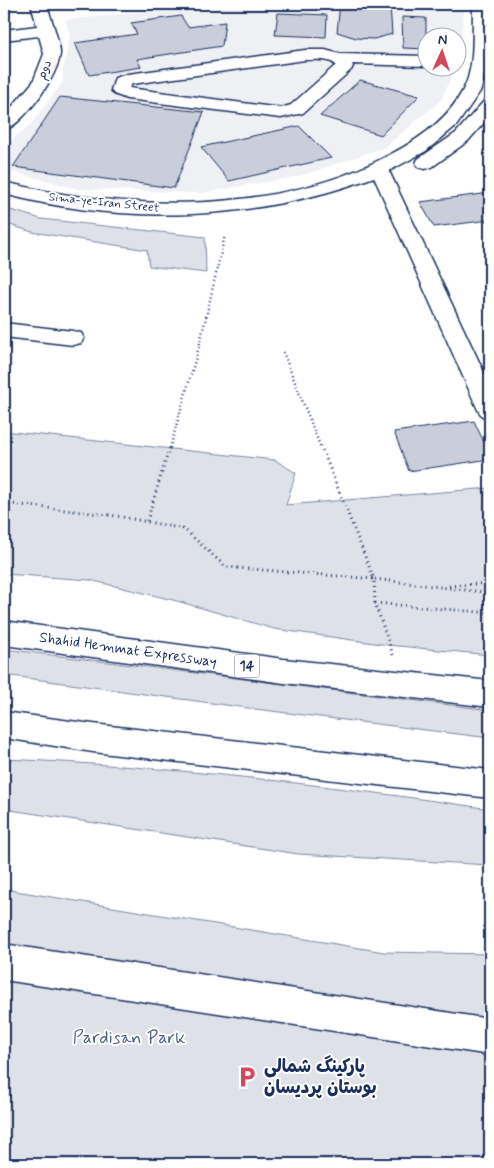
<svg xmlns="http://www.w3.org/2000/svg" width="494" height="1168" font-family="Mynerve,'Playpen Sans Arabic',sans-serif">
  <style>
    .built { fill: #eff0f4 }
    .green { fill: #dee1e7; stroke: #7c88a2 }
    .building { fill: #caceda; stroke: #1b2f5e }
    .lines { fill: none; stroke-linecap: round; stroke-linejoin: round }
    .minor-casing { stroke: #1b2f5e; stroke-width: 3 }
    .highway-casing { stroke: #1b2f5e; stroke-width: 3 }
    .path-far1 { stroke: #1b2f5e; stroke-width: 2.5; stroke-dasharray: 1 3; stroke-linecap: butt }
    .path { stroke: #1b2f5e; stroke-width: 3; stroke-dasharray: 1 4; stroke-linecap: butt }
    .minor { fill: #fff; fill-rule: evenodd }
    .highway { fill: #fff; fill-rule: evenodd }
    .labels { text-anchor: middle; dominant-baseline: central; stroke-width: 4; stroke-linejoin: round; paint-order: stroke }
    .far-street-label { font-size: 12px; fill: #1b2f5e; stroke: #fff }
    .shield { fill: #fff; stroke: #5f6d8e; stroke-width: 1 }
    .shield-label { font-size: 14px; font-weight: bold; fill: #1b2f5e }
    .street-label { font-size: 15px; fill: #1b2f5e; stroke: #fff }
    .near-park-label { font-size: 18px; fill: #4c5c80; stroke: #fff }
    .near-poi-label { font-size: 18px; font-weight: bold; fill: #1b2f5e; stroke: #fff; text-anchor: start }
  </style>
  <rect width="100%" height="100%" fill="#fff"/>
  <filter id="ink" filterUnits="userSpaceOnUse"><feTurbulence type="fractalNoise" baseFrequency=".02" numOctaves="2"/><feDisplacementMap in="SourceGraphic" scale="10" xChannelSelector="R" yChannelSelector="G"/><feConvolveMatrix kernelMatrix="1 2 1 2 8 2 1 2 1" color-interpolation-filters="sRGB"/></filter>
  <g filter="url(#ink)">
    <polygon class="built" points="217,4 465,4 457,65 456,38 426,38 426,68 455,68 441,100 385,147 300,176 202,193 79,189 4,170 4,147 31,124 63,82 63,72 70,34 65,20"/>
    <g class="green">
      <polygon points="4,208 41,219 205,237 206,273 149,266 147,250 32,232 4,223"/>
      <polygon points="4,431 275,460 296,473 286,505 490,488 490,655 388,645 274,629 177,601 90,580 4,574"/>
      <polygon points="4,649 490,710 490,738 255,709 4,675"/>
      <path d="M4 759C167 766 329 785 490 809V865L298 854 4 809Z"/>
      <polygon points="4,889 384,952 490,954 490,1164 4,1164"/>
    </g>
    <g class="building">
      <polygon points="340,4 390,5 392,34 374,39 356,38 337,32"/>
      <polygon points="278,13 327,15 326,37 275,35"/>
      <polygon points="181,16 188,27 225,22 222,46 137,59 141,67 89,75 75,43 137,34 131,23"/>
      <polygon points="402,17 426,18 426,49 403,48"/>
      <polygon points="360,80 419,96 381,135 320,116"/>
      <polygon points="60,97 204,112 174,188 13,167"/>
      <polygon points="299,126 331,158 229,181 201,147"/>
      <polygon points="490,193 490,220 434,227 420,202"/>
      <polygon points="474,421 490,455 490,459 409,471 394,432"/>
    </g>
    <g class="lines">
      <g class="minor-casing">
        <g id="minor">
          <path d="M31 4H47C50 17 60 42 60 53 60 73 23 126 4 130V116L33 82 44 54 39 36 4 40V30L37 26Z"/>
          <path d="M473 4H489L487 60 481 90 457 125 426 151 389 171 490 385V418L482 416 478 410 374 177C256 221 126 226 4 194V182C125 212 279 215 391 154 420 139 448 119 463 90 476 66 472 31 473 4Z"/>
          <path d="M305 50H325L340 54 426 56V66L352 64 353 66 351 70 303 113 281 118 127 99 114 94 111 90 115 78 128 74ZM305 60C315 60 328 58 336 65L291 105 281 108 129 88 132 84Z"/>
          <polygon points="490,100 490,116 468,141 432,167 425,169 418,167 416,163 418,159 456,133 484,101"/>
          <polygon points="4,323 73,331 81,333 84,338 81,343 73,345 4,337"/>
          <polygon points="4,944 490,1019 490,1055 4,980"/>
        </g>
      </g>
      <g class="highway-casing">
        <g id="highway">
          <polygon points="4,621 284,659 490,681 490,707 284,683 4,645"/>
          <polygon points="4,712 93,724 490,770 490,798 93,752 4,738"/>
        </g>
      </g>
      <g class="path-far1">
        <polyline points="283,352 321,448"/>
        <polyline points="170,448 200,343 225,235"/>
      </g>
      <g class="path">
        <polyline points="4,503 117,516 184,529 226,567 374,579 321,446"/>
        <polyline points="147,521 170,446"/>
        <polyline points="449,586 490,583"/>
        <polyline points="375,603 490,613"/>
        <polyline points="393,655 375,603 374,579 490,593"/>
      </g>
      <use href="#minor" class="minor"/>
      <use href="#highway" class="highway"/>
    </g>
  </g>
  <defs>
    <g id="parking-bare" transform="scale(1.725)"><path d="M-3.5-5.5H1a3.5 3.5 0 0 1 0 7H-1V5.5H-3.5ZM-1-3.4V-.6H.8a1.4 1.4 0 0 0 0-2.8Z" fill="#d1495b" stroke="#fff" stroke-width="2.5" paint-order="stroke"/></g>
  </defs>
  <g fill-rule="evenodd">
    <use href="#parking-bare" x="247" y="1077"/>
  </g>
  <g class="labels">
    <g class="far-street-label">
      <text transform="translate(45 70) rotate(-68)">دوم</text>
      <text transform="translate(104 203) rotate(6)">Sima-ye-Iran Street</text>
    </g>
    <rect class="shield" x="234.5" y="654.5" width="25" height="23" rx="4"/>
    <g class="shield-label">
      <text x="247" y="666">14</text>
    </g>
    <g class="street-label">
      <text transform="translate(128 650) rotate(8)">Shahid Hemmat Expressway</text>
    </g>
    <g class="near-park-label">
      <text x="129" y="1038">Pardisan Park</text>
    </g>
    <g class="near-poi-label">
      <text x="264" y="1067">پارکینگ شمالی<tspan x="264" dy="21">بوستان پردیسان</tspan></text>
    </g>
  </g>
  <rect width="494" height="1168" fill="none" stroke="#fff" stroke-width="20"/>
  <rect x="10" y="10" width="474" height="1148" fill="none" stroke="#1b2f5e" stroke-width="2" filter="url(#ink)"/>
  <g transform="translate(442 52) rotate(3)"><circle r="24" fill="#ffffff" stroke="#a4acbf"/>
  <path d="M0-4L9 19L0 12L-9 19Z" fill="#d1495b"/>
  <text y="-8" font-size="14" font-weight="bold" text-anchor="middle" fill="#1b2f5e">N</text>
  </g>
</svg>
